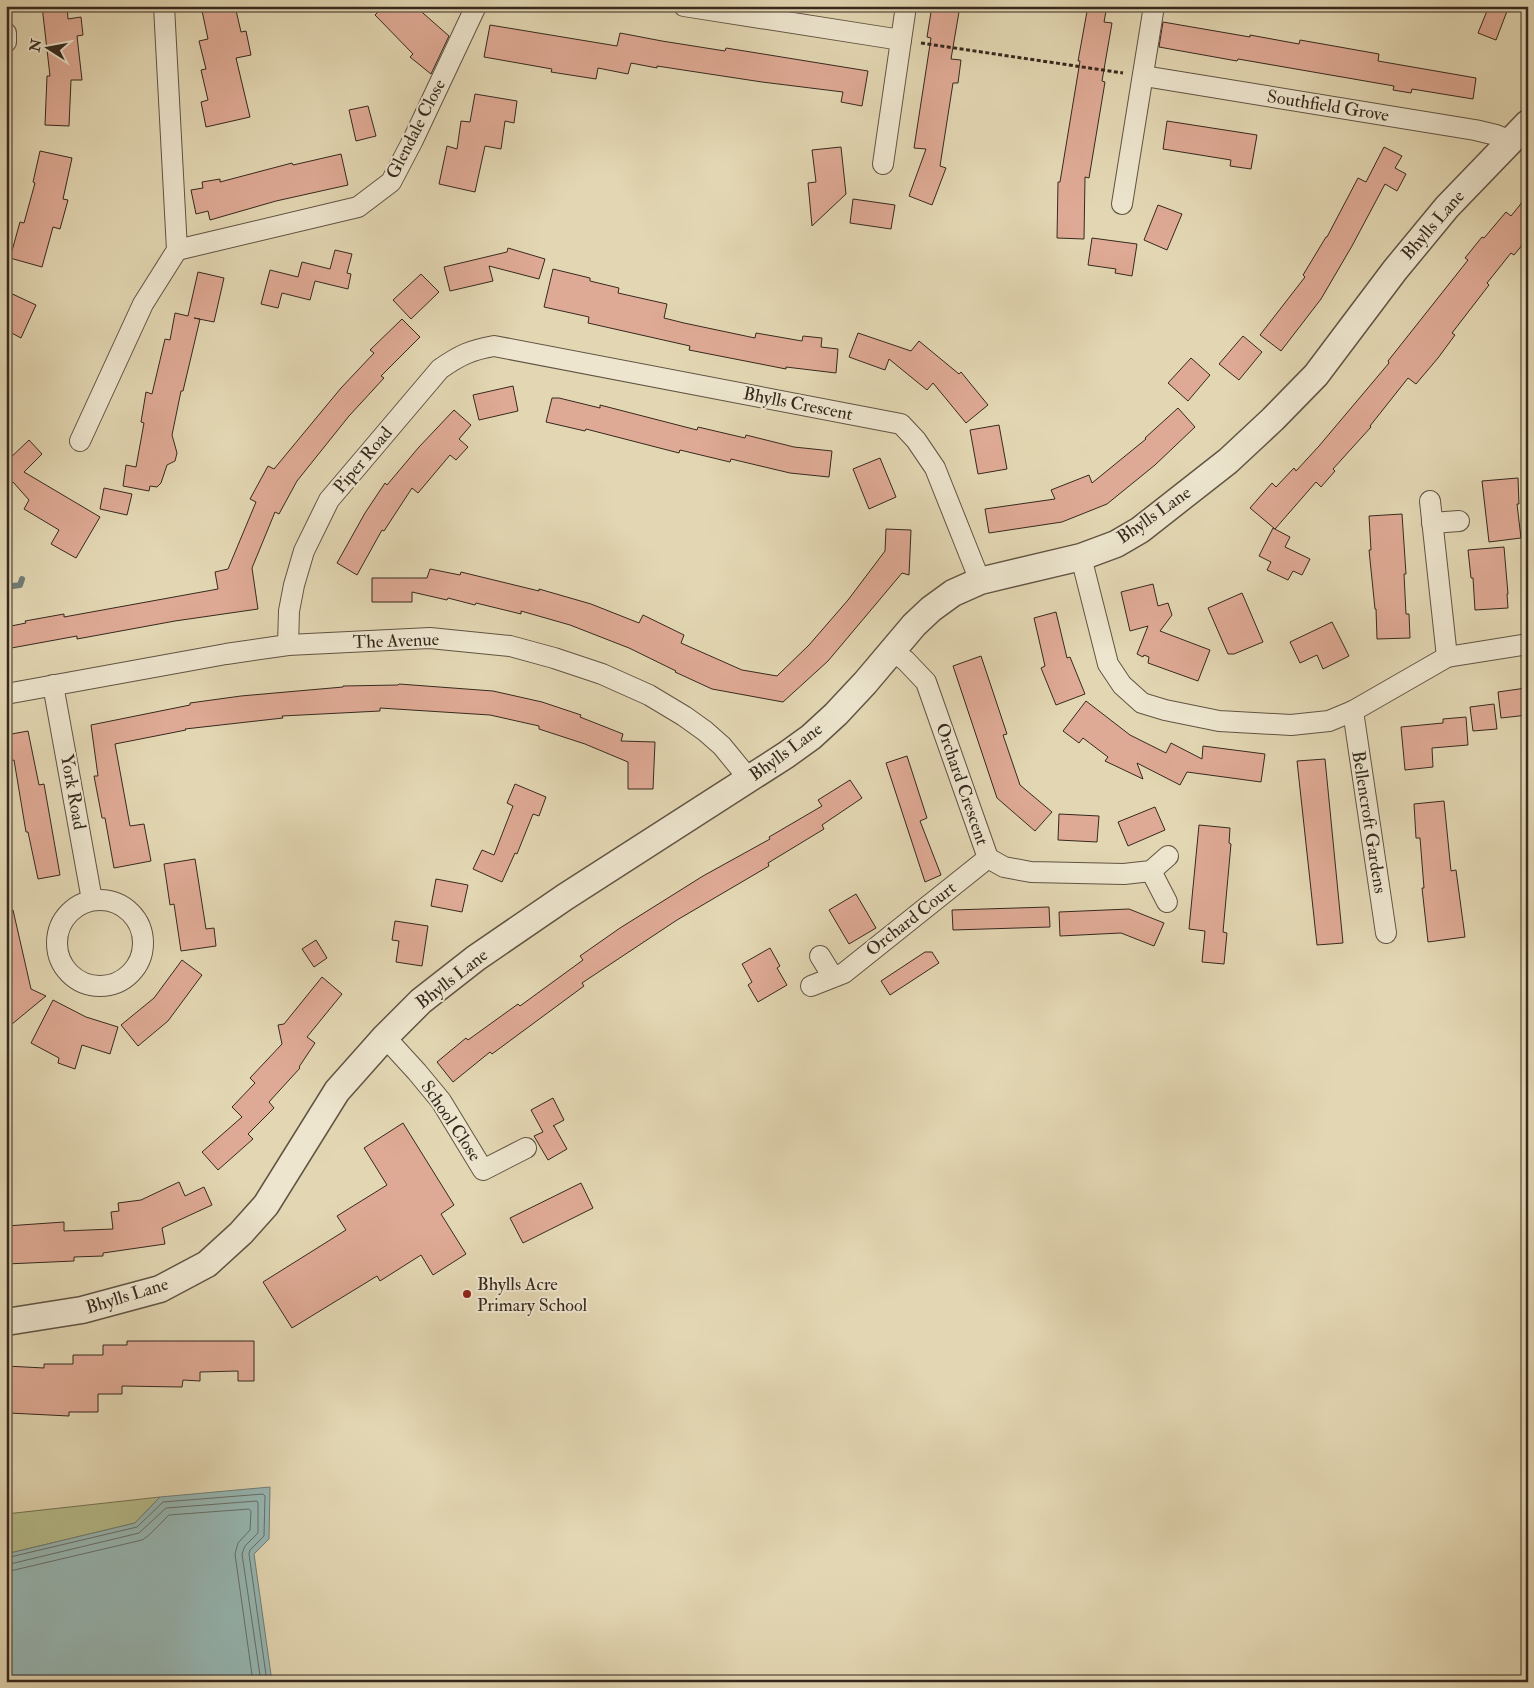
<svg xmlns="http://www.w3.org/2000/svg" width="1534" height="1688" font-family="'IM FELL Double Pica',serif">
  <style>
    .green { fill: #b6bd8b; stroke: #767354 }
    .water { fill: #97b8b5; stroke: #707f79 }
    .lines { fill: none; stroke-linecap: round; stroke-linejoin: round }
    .shore { stroke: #66706a; stroke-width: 1 }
    .stream { stroke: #707f79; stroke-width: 6 }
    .building { fill: #dfaa95; stroke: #36291e }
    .minor-casing { stroke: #615443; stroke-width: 22 }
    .tertiary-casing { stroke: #615443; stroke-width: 29 }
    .path { stroke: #36291e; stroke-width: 3; stroke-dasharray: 4 2.5; stroke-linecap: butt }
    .minor { stroke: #ede5ce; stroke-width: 20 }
    .tertiary { stroke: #ede5ce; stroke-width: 26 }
    .poi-dot { fill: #8f2418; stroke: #ede5ce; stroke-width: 2 }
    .labels { text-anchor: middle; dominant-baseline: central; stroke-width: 4; stroke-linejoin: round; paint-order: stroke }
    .street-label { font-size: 18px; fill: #36291e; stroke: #ede5ce }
    .poi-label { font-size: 18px; fill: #36291e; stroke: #ede5ce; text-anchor: start }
  </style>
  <rect width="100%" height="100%" fill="#e3d7b3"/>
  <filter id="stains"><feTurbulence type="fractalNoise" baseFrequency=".004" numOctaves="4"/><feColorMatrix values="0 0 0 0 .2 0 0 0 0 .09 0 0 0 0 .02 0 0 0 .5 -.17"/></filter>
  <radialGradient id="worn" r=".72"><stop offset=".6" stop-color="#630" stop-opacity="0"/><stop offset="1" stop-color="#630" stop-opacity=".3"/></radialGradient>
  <polygon class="green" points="160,1497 135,1523 6,1554 6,1514"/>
  <polygon class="water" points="270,1487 269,1539 254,1554 272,1682 6,1682 6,1554 135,1523 160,1497"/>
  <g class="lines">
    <g class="shore">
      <polyline points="6,1558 137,1527 163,1502 263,1494 265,1496 264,1536 250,1550 249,1554 267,1682"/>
      <polyline points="6,1565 139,1533 166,1508 257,1501 258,1503 258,1533 245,1546 242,1554 261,1682"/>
      <polyline points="6,1572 142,1540 148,1536 169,1515 249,1509 251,1511 250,1530 238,1543 235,1554 253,1682"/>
    </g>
    <polyline class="stream" points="6,587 20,585 22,579"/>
  </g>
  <g class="building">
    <polygon points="42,6 67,6 68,19 81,17 83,35 77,36 82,80 71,80 69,126 45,125 47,76 50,76"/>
    <polygon points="201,6 235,6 241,32 246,31 251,55 236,58 250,117 206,127 201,102 208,100 201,70 206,69 199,41 208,39"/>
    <polygon points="384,6 415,6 449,36 431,74 410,57 413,54 375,15"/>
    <polygon points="932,6 960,6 951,59 961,60 958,83 953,83 940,166 946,168 932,205 909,196 926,149 914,148 931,38 927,37"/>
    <polygon points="1088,6 1107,6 1104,22 1112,23 1102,81 1105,82 1089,178 1085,177 1084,239 1057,238 1058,182 1060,182 1080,61 1078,61"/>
    <polygon points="1489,6 1509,6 1496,40 1478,33"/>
    <polygon points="1163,22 1250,37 1250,35 1299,44 1300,40 1379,54 1378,61 1476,78 1473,99 1412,89 1411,93 1393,90 1394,86 1238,59 1237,61 1159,47"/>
    <polygon points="490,25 617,46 620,33 662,41 725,51 726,48 868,71 862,106 841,102 843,92 762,82 657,66 657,68 631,63 628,74 598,68 596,79 551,72 552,69 484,57"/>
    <polygon points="475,94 517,101 514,123 505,121 501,149 485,146 475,192 439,184 447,146 457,149 461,121 470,122"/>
    <polygon points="368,106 376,136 356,141 349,110"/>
    <polygon points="1167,121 1257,135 1251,169 1230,166 1231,160 1163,149"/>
    <polygon points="841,147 846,194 812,226 808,183 816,182 812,150"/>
    <polygon points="1384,147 1402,156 1395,168 1406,174 1397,191 1385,184 1352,246 1321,299 1281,351 1260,335 1305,277 1303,275 1326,237 1327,237 1358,178 1366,182"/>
    <polygon points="40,151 72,158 63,199 68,200 60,229 53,227 42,267 10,258 20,222 24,223 35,183 33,182"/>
    <polygon points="341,154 348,185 276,201 210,220 208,211 196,214 191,190 203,188 202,182 220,179 220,182 292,163 293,165"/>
    <polygon points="1528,195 1528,238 1514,255 1511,253 1487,283 1489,285 1452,333 1455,335 1438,358 1416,384 1408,378 1370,426 1371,427 1333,469 1335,471 1321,487 1316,482 1275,529 1250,508 1272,483 1276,487 1294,468 1296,471 1319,446 1389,363 1388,361 1468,260 1465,258 1482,237 1484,238 1506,212 1511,216"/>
    <polygon points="853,199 895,205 891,229 850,223"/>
    <polygon points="1158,205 1182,214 1167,250 1144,240"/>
    <polygon points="1092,238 1137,244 1132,276 1115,273 1116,269 1088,265"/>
    <polygon points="508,248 545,259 539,279 489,266 493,281 450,291 444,267 507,252"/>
    <polygon points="335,250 352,254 347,273 351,274 348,289 315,281 310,300 282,293 278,308 261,304 270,270 298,277 302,262 330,269"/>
    <polygon points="553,269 590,278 590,281 619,288 618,293 667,304 664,318 684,323 755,338 756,333 802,341 803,336 822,338 821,347 838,349 836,373 786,367 786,369 689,350 690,346 588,323 589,317 544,307"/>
    <polygon points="198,272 224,278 214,322 194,318 200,319 183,391 181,391 172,435 177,453 175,461 167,465 161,483 157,487 150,486 149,491 123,486 126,465 136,467 144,423 141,422 146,392 152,394 165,339 170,340 175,313 188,316"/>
    <polygon points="421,274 439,292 411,319 393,300"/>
    <polygon points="6,291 36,305 21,338 6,330"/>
    <polygon points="402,319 420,337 381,376 384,378 349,416 297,481 279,514 275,512 252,568 258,609 175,621 77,639 77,636 6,649 6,627 26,623 25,621 64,614 64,617 218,589 215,572 228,569 256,502 250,499 268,466 274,469 341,388 374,353 370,350"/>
    <polygon points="858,333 911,351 919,341 959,374 961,372 988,405 966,423 933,383 927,390 889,359 885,370 849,357"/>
    <polygon points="1243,336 1262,352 1239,380 1219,364"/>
    <polygon points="1191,358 1210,375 1188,401 1168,383"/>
    <polygon points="513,386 518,411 479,420 473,395"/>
    <polygon points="552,398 559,398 600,408 600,405 697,430 698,427 745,438 746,435 794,447 832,451 829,477 790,473 731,459 730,462 680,450 679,453 586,429 585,431 546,422"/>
    <polygon points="1178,408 1195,427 1155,465 1107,504 1062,522 989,533 985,509 1055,499 1051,490 1089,475 1092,483 1146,439 1145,438"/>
    <polygon points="454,410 471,425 459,439 468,447 456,460 450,455 418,493 412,488 384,531 382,530 357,575 337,563 365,513 385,483 387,485 419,447"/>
    <polygon points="999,425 1007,469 978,474 970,430"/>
    <polygon points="29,440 42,454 24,472 100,517 76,558 51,544 59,530 24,509 29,500 13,482 6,489 6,462"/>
    <polygon points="880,458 896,497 869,509 853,469"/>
    <polygon points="1518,478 1519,504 1517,504 1521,538 1489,542 1482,481"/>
    <polygon points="104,488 132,494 127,515 100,509"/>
    <polygon points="1402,514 1406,574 1404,574 1406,614 1409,614 1410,638 1377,639 1376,609 1375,609 1369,550 1371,550 1369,516"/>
    <polygon points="1273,528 1290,537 1285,547 1310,559 1302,575 1293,571 1288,580 1267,570 1271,562 1259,556"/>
    <polygon points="886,529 911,530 909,575 902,573 828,661 783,702 712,689 675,672 676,671 629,648 570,625 521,611 521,614 476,603 475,605 448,598 447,600 412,592 412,602 372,602 372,578 427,578 430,569 460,575 461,572 539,591 539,589 591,604 639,623 643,615 684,635 681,643 742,670 777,676 809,645 848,600 885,551"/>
    <polygon points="1504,547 1508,594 1507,594 1508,608 1475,610 1473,578 1471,578 1468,550"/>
    <polygon points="1153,584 1158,606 1168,603 1172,615 1160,631 1210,650 1198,681 1148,663 1149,657 1144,655 1143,657 1137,654 1148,626 1130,631 1121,592"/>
    <polygon points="1242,593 1263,642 1234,654 1228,654 1208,608"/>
    <polygon points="1056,612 1067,658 1070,657 1085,694 1056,705 1041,668 1045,666 1034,618"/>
    <polygon points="1332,622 1349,656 1323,669 1317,655 1300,663 1290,642"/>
    <polygon points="981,656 1007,734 1003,735 1020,785 1052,812 1035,831 997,798 953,666"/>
    <polygon points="399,684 493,691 542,702 581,715 580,717 623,734 621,741 655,742 653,789 628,789 628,762 585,744 539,729 539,726 490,715 380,708 380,711 282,716 283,718 185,729 186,730 115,744 130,826 144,824 151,861 114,868 105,818 102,818 94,776 98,776 91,725 190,705 190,703 241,696 343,687 343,686 398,685"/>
    <polygon points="1526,688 1528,715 1501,718 1498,692"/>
    <polygon points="1086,701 1130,735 1166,753 1171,743 1202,759 1203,746 1265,754 1261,782 1187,772 1180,785 1137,763 1143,779 1105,761 1108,757 1083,738 1079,743 1063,731"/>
    <polygon points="1494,704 1497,729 1473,731 1470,707"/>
    <polygon points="1466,717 1468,745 1432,748 1433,767 1405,770 1401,727 1443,723 1443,719"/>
    <polygon points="28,731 39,785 44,784 60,875 38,879 28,832 26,832 14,760 6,762 6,735"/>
    <polygon points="907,756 927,818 920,821 941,875 925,882 886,763"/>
    <polygon points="1325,759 1343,943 1317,945 1297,761"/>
    <polygon points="850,780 862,798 822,825 824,829 768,863 769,866 677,920 582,983 584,986 492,1054 490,1052 453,1082 437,1062 466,1038 468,1040 518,1004 520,1006 583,960 580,956 620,928 703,876 770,839 769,837 822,806 818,800"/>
    <polygon points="515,784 546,797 539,816 533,814 517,854 515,853 502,882 473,869 482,850 494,855 513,806 507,803"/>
    <polygon points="1444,801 1451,871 1456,870 1465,937 1428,942 1422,888 1424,888 1420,838 1416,838 1414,804"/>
    <polygon points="1155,807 1165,830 1128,846 1118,822"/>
    <polygon points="1059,814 1099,816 1097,842 1058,840"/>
    <polygon points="1199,825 1230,828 1229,843 1231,844 1223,932 1227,933 1224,964 1202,962 1205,931 1189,929"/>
    <polygon points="195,859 206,929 214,928 216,946 181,951 174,904 170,905 164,864"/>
    <polygon points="436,879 468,885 462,912 431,906"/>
    <polygon points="856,894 876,928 849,944 829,910"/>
    <polygon points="1049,907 1050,927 953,930 952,910"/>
    <polygon points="1129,909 1164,923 1154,946 1121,933 1060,936 1059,912"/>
    <polygon points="13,910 31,989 46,996 6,1029 6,911"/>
    <polygon points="395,921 428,926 422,966 396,962 399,941 392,940"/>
    <polygon points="316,940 327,958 314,967 302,949"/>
    <polygon points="770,948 780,966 777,968 787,985 758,1002 748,985 752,982 742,964"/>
    <polygon points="925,952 932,952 939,963 890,995 881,981"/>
    <polygon points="182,960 202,975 168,1021 138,1046 121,1025 154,998"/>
    <polygon points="322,977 342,994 307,1037 315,1043 299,1067 300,1068 269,1102 274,1108 248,1134 253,1139 218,1170 202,1152 242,1117 232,1107 255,1083 250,1078 282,1044 278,1025 284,1024"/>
    <polygon points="53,1000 86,1017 118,1027 110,1054 82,1045 75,1069 58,1063 59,1058 31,1043"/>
    <polygon points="553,1098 564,1120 553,1126 554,1126 567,1149 548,1160 534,1136 543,1132 531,1110"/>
    <polygon points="403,1123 454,1205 441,1214 466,1254 433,1275 421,1255 380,1281 377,1276 292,1328 263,1282 346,1230 337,1216 387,1185 364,1148"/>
    <polygon points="179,1182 185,1196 204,1187 212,1205 162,1228 165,1244 103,1253 103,1256 74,1257 74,1261 6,1264 6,1226 64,1222 64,1231 113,1229 111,1212 119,1211 118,1203 141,1200"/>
    <polygon points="581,1183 593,1208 523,1243 510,1218"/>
    <polygon points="127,1341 254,1341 254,1381 238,1381 238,1371 200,1372 200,1381 183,1380 182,1387 122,1386 122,1394 98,1394 98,1412 69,1412 69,1416 9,1413 10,1398 6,1397 6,1366 44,1368 44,1364 73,1364 73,1355 103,1355 103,1345 127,1345"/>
  </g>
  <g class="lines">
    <g class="minor-casing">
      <g id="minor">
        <polyline points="684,6 901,40 883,164"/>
        <polyline points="6,33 6,42"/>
        <polyline points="901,40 906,6"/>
        <polyline points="1144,76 1475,130 1496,135 1511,141"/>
        <polyline points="1122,204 1154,6"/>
        <polyline points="177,250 358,207 391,182 413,140 476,6"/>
        <polyline points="80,441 143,304 177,250 164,6"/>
        <polyline points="1430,501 1447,657"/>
        <polyline points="1432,523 1459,521"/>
        <polyline points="1081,557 1108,664 1122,685 1142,703 1165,710 1219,721 1291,725 1329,721 1353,711 1447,657 1528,644"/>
        <path d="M288 645 289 611 294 585 304 551 329 500 440 369C460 355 471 350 494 346L901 424 916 440 935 468 980 581"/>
        <polyline points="893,651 906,661 926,682 988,858 1004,867 1031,872 1124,874 1151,871 1168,856"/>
        <polyline points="53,685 92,900"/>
        <polyline points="6,694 226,654 288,645 430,638 510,646 554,658 602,674 649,695 684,716 705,731 722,746 749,779"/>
        <polyline points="1353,711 1386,933"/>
        <polyline points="1151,871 1167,902"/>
        <circle cx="100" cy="943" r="43"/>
        <polyline points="820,956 833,977"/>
        <polyline points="811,986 844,973 988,858"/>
        <polyline points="385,1037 417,1072 441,1101 483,1170 526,1148"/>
      </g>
    </g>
    <g class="tertiary-casing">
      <polyline id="tertiary" points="6,1322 82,1310 160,1289 207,1264 241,1233 266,1205 337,1091 385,1037 421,1001 476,958 565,897 786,755 811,737 836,714 865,683 914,625 931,609 953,593 980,581 1081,557 1116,544 1140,530 1228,461 1273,419 1316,375 1395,270 1447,207 1528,123"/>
    </g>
    <polyline class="path" points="921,43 1123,73"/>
    <use href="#minor" class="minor"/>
    <use href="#tertiary" class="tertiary"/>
  </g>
  <circle class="poi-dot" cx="467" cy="1294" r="5"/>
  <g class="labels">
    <g class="street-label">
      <text transform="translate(1328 106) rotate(9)">Southfield Grove</text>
      <text transform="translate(416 129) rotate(-63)">Glendale Close</text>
      <text transform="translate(1433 225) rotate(-49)">Bhylls Lane</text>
      <text transform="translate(798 404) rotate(11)">Bhylls Crescent</text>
      <text transform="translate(363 460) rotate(-50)">Piper Road</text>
      <text transform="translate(1154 515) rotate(-35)">Bhylls Lane</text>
      <text transform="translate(396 641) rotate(-2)">The Avenue</text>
      <text transform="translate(786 752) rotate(-36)">Bhylls Lane</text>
      <text transform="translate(962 784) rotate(71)">Orchard Crescent</text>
      <text transform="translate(73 792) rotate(80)">York Road</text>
      <text transform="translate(1369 822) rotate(81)">Bellencroft Gardens</text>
      <text transform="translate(911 919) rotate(-38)">Orchard Court</text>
      <text transform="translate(452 979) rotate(-38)">Bhylls Lane</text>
      <text transform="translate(451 1121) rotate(56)">School Close</text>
      <text transform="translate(127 1296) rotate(-17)">Bhylls Lane</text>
    </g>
    <g class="poi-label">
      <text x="477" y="1284">Bhylls Acre<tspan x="477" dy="21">Primary School</tspan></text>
    </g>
  </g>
  <rect width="1534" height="1688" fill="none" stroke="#e3d7b3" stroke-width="25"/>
  <rect x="8" y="8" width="1519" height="1673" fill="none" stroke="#36291e" stroke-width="2.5"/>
  <rect x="12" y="12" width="1509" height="1663" fill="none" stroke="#36291e"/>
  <g transform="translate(48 48) rotate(281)" stroke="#ede5ce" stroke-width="4" paint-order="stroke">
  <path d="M0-4L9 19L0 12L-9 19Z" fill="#36291e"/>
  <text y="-8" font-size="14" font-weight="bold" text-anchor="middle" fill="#36291e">N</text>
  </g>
  <rect width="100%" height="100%" filter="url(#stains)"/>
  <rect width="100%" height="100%" fill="url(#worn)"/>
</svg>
